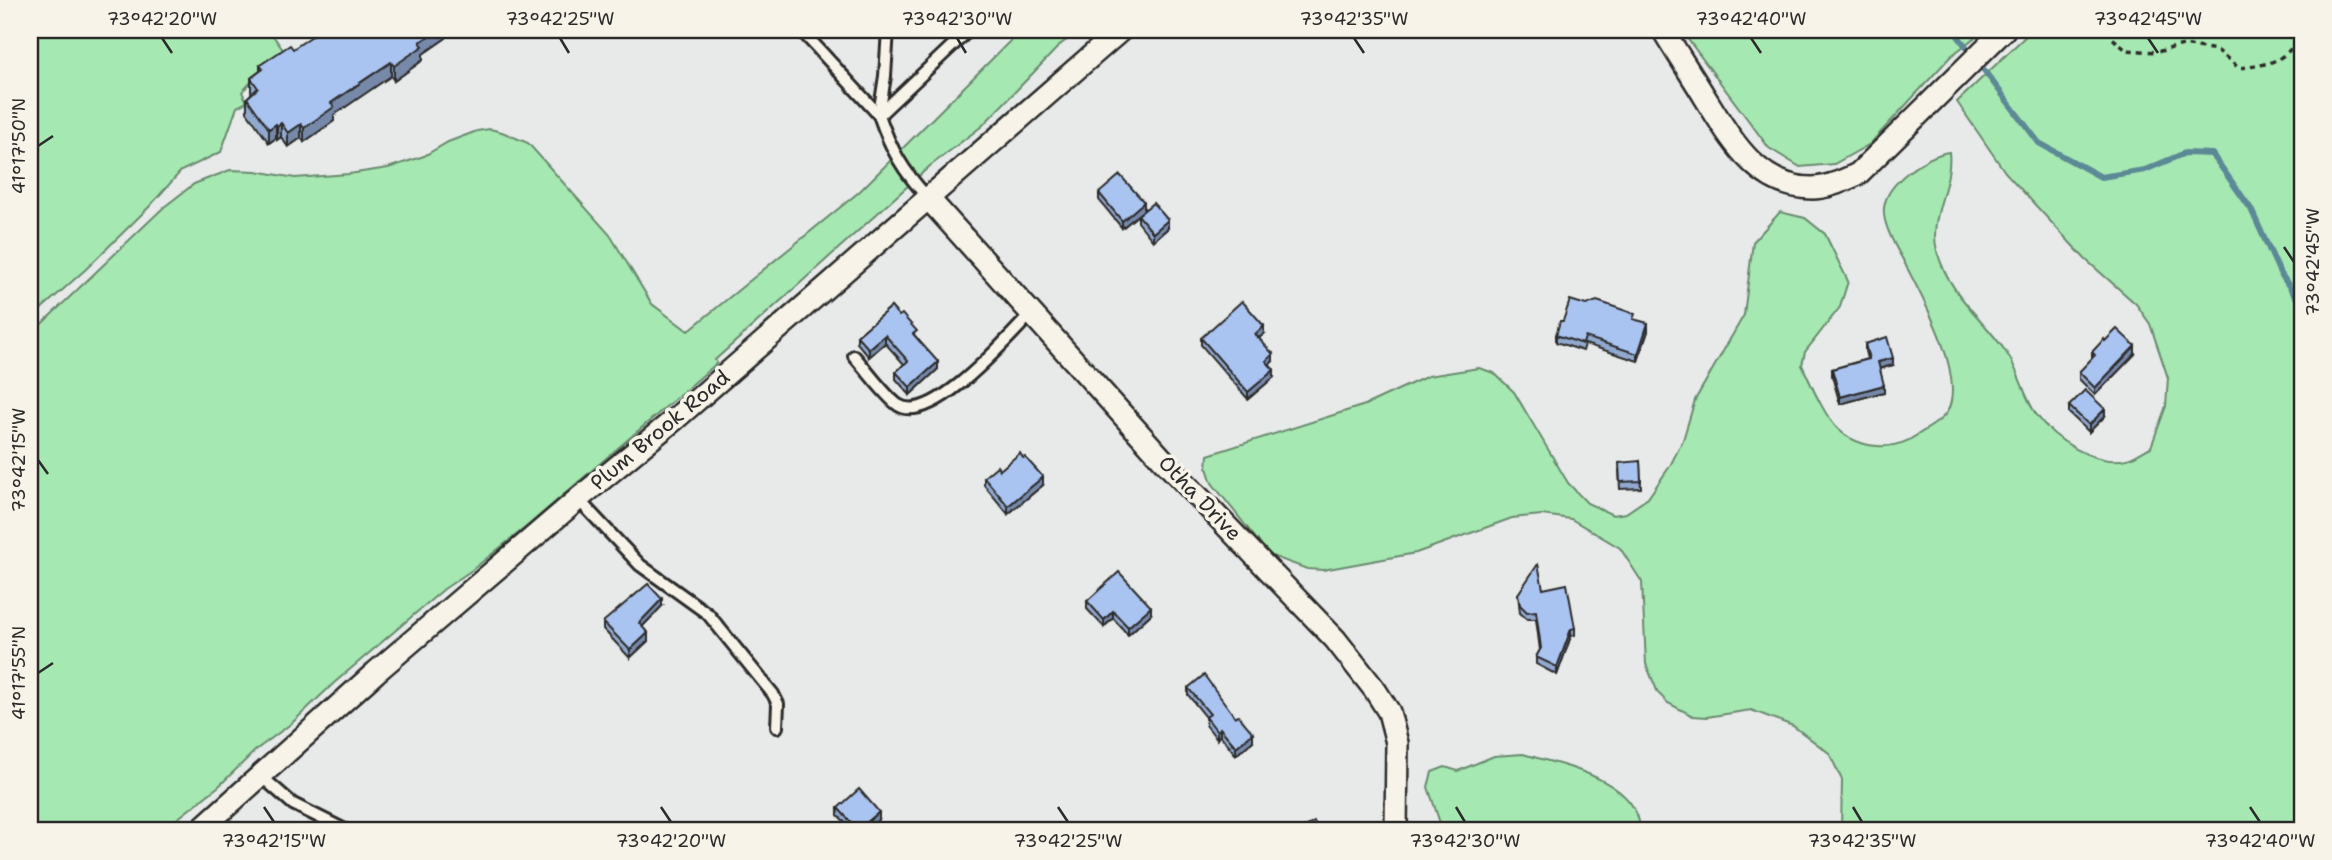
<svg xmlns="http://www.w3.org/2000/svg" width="2332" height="860" font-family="'Shantell Sans',sans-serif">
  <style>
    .green { fill: #a6e8b1; stroke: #688a6e; stroke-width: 2 }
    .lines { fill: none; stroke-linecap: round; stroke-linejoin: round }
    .stream { stroke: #5c8996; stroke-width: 6 }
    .service-casing { stroke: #2b2b2b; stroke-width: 16 }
    .minor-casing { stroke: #2b2b2b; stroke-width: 26 }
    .path { stroke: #2b2b2b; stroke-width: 3.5; stroke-dasharray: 5 5; stroke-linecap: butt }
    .service { stroke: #f7f3e8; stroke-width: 10 }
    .minor { stroke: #f7f3e8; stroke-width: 21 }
    .wall { fill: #92a9cf; stroke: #2b2b2b; stroke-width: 2 }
    .shaded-wall { fill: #7789a9; stroke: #2b2b2b; stroke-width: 2 }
    .building { fill: #aac4f1; stroke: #2b2b2b; stroke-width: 2 }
    .ticks { fill: none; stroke: #2b2b2b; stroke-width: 2.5 }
    .labels { text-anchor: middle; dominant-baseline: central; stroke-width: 7; stroke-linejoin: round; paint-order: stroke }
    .street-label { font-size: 21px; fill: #2b2b2b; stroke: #f7f3e8 }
    .neatline { fill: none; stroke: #2b2b2b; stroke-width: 2.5 }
    .ticks-label { font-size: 18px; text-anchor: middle; fill: #2b2b2b }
  </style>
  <rect width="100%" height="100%" fill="#e8eaea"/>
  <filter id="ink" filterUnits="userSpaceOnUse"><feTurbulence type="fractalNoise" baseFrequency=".0143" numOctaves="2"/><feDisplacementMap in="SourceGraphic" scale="14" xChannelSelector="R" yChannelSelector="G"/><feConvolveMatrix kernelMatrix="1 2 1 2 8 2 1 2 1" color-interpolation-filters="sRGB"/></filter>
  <g filter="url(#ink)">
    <g class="green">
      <polygon points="30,30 269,30 288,57 252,81 242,92 247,102 237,107 221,152 181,171 149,207 86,269 30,319"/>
      <polygon points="1021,30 1081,30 1061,44 982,126 930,166 715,360 717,363 526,527 472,570 444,589 334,683 292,723 257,749 219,786 163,830 30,830 30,335 164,207 194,184 230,170 256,171 295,178 349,174 388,168 424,156 448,142 477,131 490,129 502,132 528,143 610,235 652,304 688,331 859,192"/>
      <polygon points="1681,30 1984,30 1950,57 1870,144 1834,164 1800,167 1769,148"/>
      <path d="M2032 30H2302V830H1841L1842 780 1829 753 1793 726 1751 710 1707 717 1693 716 1668 703 1658 693 1646 664 1642 582 1620 548 1571 519 1542 515 1512 518 1416 553 1323 570 1307 569 1269 555 1212 483 1207 468 1208 455 1365 405 1428 376 1479 368 1494 373 1514 392 1568 483 1587 503 1613 515 1626 513 1648 498 1670 466 1683 440 1695 400 1744 315 1753 242 1780 212 1805 218 1825 234 1848 281 1840 307 1805 352 1802 365C1811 384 1824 416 1839 430 1860 449 1894 452 1917 435 1928 428 1944 420 1949 408 1964 369 1919 292 1902 258 1895 246 1882 222 1884 208 1886 183 1926 155 1949 152 1953 186 1928 217 1937 251 1949 295 1982 317 2006 352 2019 370 2023 395 2036 414 2054 440 2094 466 2127 459 2135 457 2144 450 2151 447L2166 406 2168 378 2150 324 2136 304 2085 259 2005 172 1957 102Z"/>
      <path d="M1523 754C1562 765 1639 780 1640 830H1440L1441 826 1428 787 1432 772 1445 767 1458 771 1494 756Z"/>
    </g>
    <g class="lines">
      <polyline class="stream" points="1960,30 1958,36 2039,143 2101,177 2145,170 2185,153 2212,154 2251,209 2279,271 2302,306"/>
      <g class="service-casing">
        <g id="service">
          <polyline points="801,30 879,115"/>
          <polyline points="879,115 885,76 888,30"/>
          <path d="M928 198C903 171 891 150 879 115L969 30"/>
          <path d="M854 356C865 368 885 396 898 405 932 427 1009 336 1032 313"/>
          <polyline points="578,499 640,565 708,614 773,694 778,704 777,727"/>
          <polyline points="261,776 293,804 345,830"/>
        </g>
      </g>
      <g class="minor-casing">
        <g id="minor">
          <path d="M1663 30C1677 53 1692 76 1706 99 1731 139 1758 188 1812 188 1828 188 1844 180 1858 174L2004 30"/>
          <polyline points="928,198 1164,461 1335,639 1375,690 1389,712 1397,743 1396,830"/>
          <polyline points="200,830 376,672 578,499 675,419 1121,30"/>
        </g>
      </g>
      <path class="path" d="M2110 30V36L2126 50 2157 52 2183 45 2217 50 2239 68C2269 65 2290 61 2301 30"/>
      <use href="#service" class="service"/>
      <use href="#minor" class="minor"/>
    </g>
    <g class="wall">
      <polygon points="446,30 446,38 423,54 423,60 394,81 391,76 364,94 334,115 334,121 304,142 301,138 288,147 281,137 277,140 276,138 269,143 247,112 247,98 252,93 251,92 251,78 260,71 260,65 293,49"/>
      <polygon points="1099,193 1144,210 1168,228 1153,241 1138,222 1138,215 1122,228 1099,200"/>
      <polygon points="891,307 917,338 938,369 910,395 896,379 896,372 904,364 885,343 869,357 857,343 857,336"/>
      <polygon points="1635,320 1648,331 1638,361 1585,344 1583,351 1556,342 1556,335 1563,321"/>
      <polygon points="1264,334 1259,338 1273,361 1269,365 1274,377 1248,399 1201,345 1201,338"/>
      <polygon points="2105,341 2135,354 2095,395 2079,379 2079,372 2092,359 2092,352"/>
      <polygon points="1865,344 1893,365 1880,369 1884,392 1840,404 1832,376 1832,369 1867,359 1865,351"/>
      <polygon points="2069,406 2105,416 2089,432 2069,413"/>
      <polygon points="1640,461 1641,488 1620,489 1619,470"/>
      <polygon points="1000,470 1043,485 1008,514 984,485 984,477"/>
      <polygon points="1543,589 1575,628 1575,635 1571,636 1557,675 1536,664 1536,657 1540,650 1536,619 1527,619 1520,613 1518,594"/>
      <polygon points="1087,601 1151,614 1128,635 1113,618 1104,627 1087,609"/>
      <polygon points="662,606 642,627 648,641 630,658 603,629 603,622"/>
      <polygon points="1188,688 1253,741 1236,755 1220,735 1217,739 1206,725 1206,717 1188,695"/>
      <polygon points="838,808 879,819 867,830 852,830 838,815"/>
    </g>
    <g class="shaded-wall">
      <polygon points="438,30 446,30 446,38 423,54 423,60 394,81 394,66 420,42"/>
      <polygon points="391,62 391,76 334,115 334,121 304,142 304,128 331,103"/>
      <polygon points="281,123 281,137 277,140 277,126"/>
      <polygon points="276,124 276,138 269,143 269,129"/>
      <polygon points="301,124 301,138 288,147 288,133"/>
      <polygon points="1144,202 1144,210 1122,228 1122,221"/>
      <polygon points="1168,220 1168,228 1153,241 1153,233"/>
      <polygon points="1648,323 1648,331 1638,361 1638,354"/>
      <polygon points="1264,326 1264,334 1255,341 1255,334"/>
      <polygon points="885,335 885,343 869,357 869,349"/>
      <polygon points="2135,346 2135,354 2095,395 2095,388"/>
      <polygon points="1273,354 1273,361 1266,368 1266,361"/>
      <polygon points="1893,358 1893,365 1878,369 1878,362"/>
      <polygon points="938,362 938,369 910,395 910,387"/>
      <polygon points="1274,370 1274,377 1248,399 1248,392"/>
      <polygon points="1884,385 1884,392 1840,404 1840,397"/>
      <polygon points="2105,409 2105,416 2089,432 2089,425"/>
      <polygon points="1043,477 1043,485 1008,514 1008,506"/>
      <polygon points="662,599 662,606 639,630 639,623"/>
      <polygon points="1151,607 1151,614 1128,635 1128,627"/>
      <polygon points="1113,611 1113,618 1104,627 1104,620"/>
      <polygon points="1571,629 1571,636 1557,675 1557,667"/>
      <polygon points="648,633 648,641 630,658 630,650"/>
      <polygon points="1220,728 1220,735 1217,739 1217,731"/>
      <polygon points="1253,733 1253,741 1236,755 1236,747"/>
      <polygon points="879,812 879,819 867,830 859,830"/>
    </g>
    <g class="building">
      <polygon points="321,30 438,30 420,42 423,46 394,66 391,62 364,80 331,103 334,107 304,128 301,124 288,133 281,123 277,126 276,124 269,129 247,98 258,88 251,78 263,69 260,65 290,45 293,49"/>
      <polygon points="1120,175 1144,202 1122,221 1099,193"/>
      <polygon points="1153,203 1168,220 1153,233 1138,215"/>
      <polygon points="1570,300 1586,305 1597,301 1603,303 1635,314 1633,319 1648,323 1638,354 1585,337 1583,344 1556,335 1560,321 1563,321"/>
      <polygon points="1242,301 1264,326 1255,334 1273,354 1266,361 1274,370 1248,392 1201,338"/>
      <polygon points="891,307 899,316 902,314 917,331 913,334 938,362 910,387 896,372 908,361 885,335 869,349 857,336"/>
      <polygon points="2117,329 2135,346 2095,388 2079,372 2095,355 2092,352 2104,339 2105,341"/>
      <polygon points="1887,337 1893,358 1878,362 1884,385 1840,397 1832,369 1869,359 1865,344"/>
      <polygon points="2085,390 2105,409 2089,425 2069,406"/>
      <polygon points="1020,453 1023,458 1025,457 1043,477 1008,506 984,477 997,466 1000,470"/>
      <polygon points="1640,461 1641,481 1620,482 1619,463"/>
      <polygon points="1538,564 1543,589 1567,584 1575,628 1571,629 1557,667 1536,657 1541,648 1536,611 1527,612 1520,605 1518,594"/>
      <polygon points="1119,572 1151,607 1128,627 1113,611 1104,620 1087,601"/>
      <polygon points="648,584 662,599 639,623 648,633 630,650 603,622"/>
      <polygon points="1204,675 1235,717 1238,715 1253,733 1236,747 1220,728 1217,731 1206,717 1210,714 1188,688"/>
      <polygon points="859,789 879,812 858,830 838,808"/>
      <polygon points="1314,822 1320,830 1300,830"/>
    </g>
  </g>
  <path class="ticks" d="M162 38 172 53M560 38 569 53M957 38 966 53M1354 38 1364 53M1751 38 1761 53M2148 38 2158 53M38 146 53 136M2284 247 2294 262M38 460 48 474M38 673 53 663M264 807 274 822M661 807 671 822M1058 807 1068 822M1456 807 1465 822M1853 807 1862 822M2250 807 2260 822"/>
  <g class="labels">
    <g class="street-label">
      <text transform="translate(660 430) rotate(-40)">Plum Brook Road</text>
      <text transform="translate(1200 498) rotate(46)">Otha Drive</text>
    </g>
  </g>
  <rect width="2332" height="860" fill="none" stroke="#f7f3e8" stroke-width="77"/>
  <rect x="38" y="38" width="2256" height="784" class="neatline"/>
  <g class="ticks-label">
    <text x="162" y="25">73°42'20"W</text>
    <text x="560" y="25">73°42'25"W</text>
    <text x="957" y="25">73°42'30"W</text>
    <text x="1354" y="25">73°42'35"W</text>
    <text x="1751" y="25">73°42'40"W</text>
    <text x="2148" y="25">73°42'45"W</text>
    <text transform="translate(19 146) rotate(-90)" y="6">41°17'50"N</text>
    <text transform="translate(2313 262) rotate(-90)" y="6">73°42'45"W</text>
    <text transform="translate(19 460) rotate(-90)" y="6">73°42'15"W</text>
    <text transform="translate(19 673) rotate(-90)" y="6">41°17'55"N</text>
    <text x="274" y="847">73°42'15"W</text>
    <text x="671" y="847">73°42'20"W</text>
    <text x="1068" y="847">73°42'25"W</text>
    <text x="1465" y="847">73°42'30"W</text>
    <text x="1862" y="847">73°42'35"W</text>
    <text x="2260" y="847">73°42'40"W</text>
  </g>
</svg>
